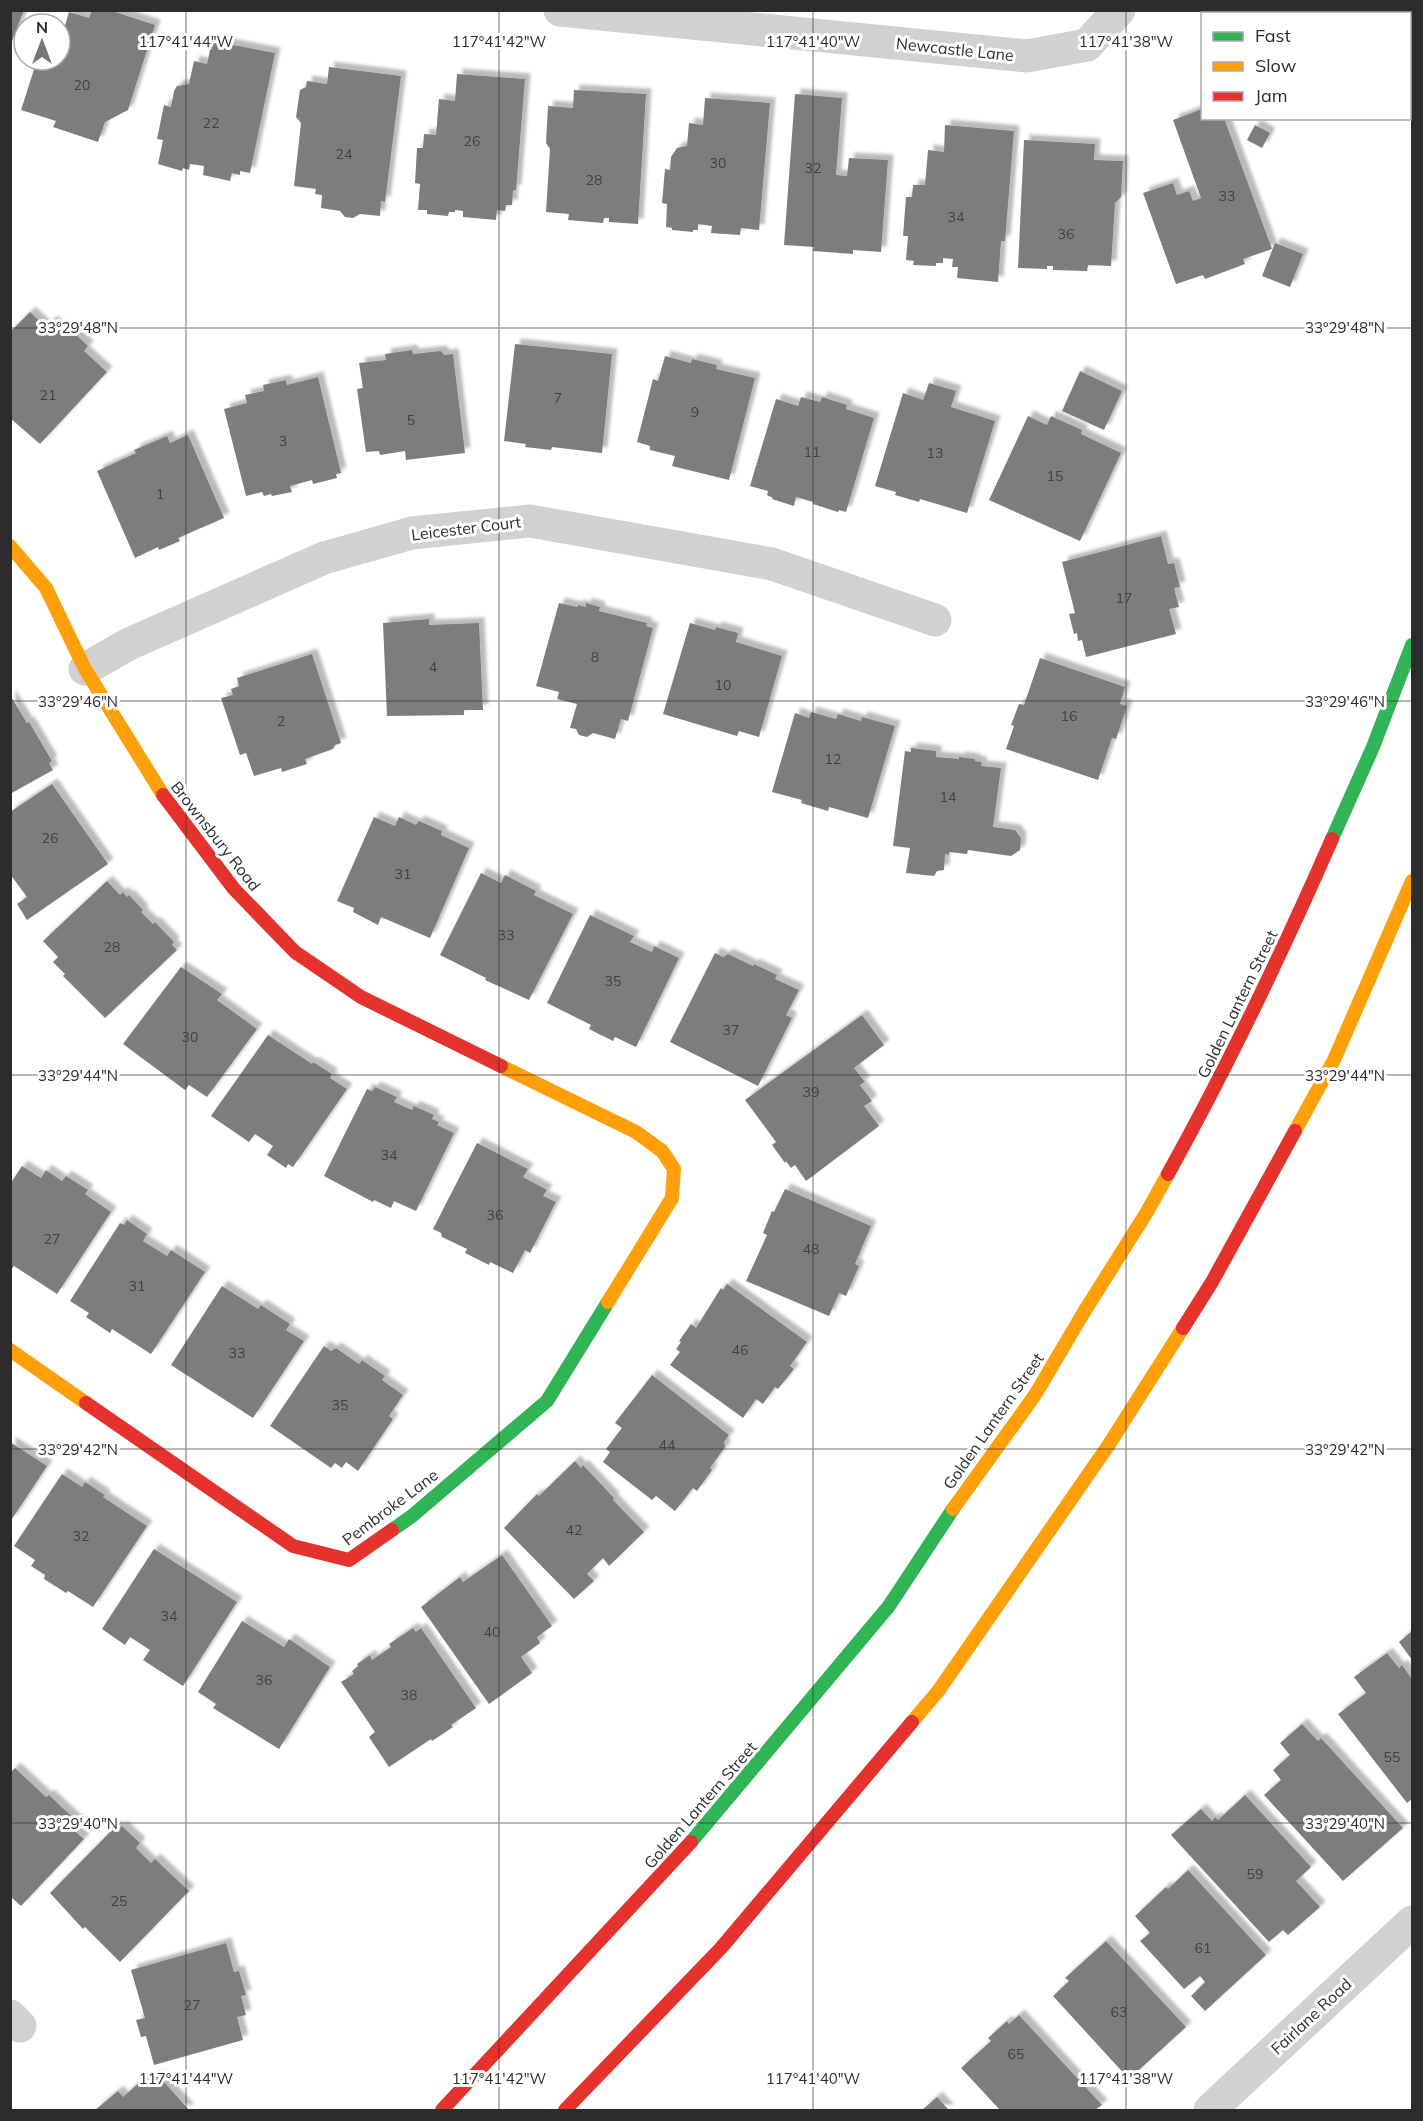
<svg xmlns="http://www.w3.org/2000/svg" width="1423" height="2121" font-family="Mulish,sans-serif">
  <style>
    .building { fill: #7d7d7d; filter: url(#shadow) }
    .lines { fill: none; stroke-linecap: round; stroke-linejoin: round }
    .street { stroke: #d1d1d1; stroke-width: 33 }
    .fast { stroke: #30b455; stroke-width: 14 }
    .slow { stroke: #ff9f0a; stroke-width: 14 }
    .jam { stroke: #e5322d; stroke-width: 14 }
    .ticks { fill: none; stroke: #2c2c2c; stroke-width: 1.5; stroke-opacity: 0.45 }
    .labels { text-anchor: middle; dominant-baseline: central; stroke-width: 6; stroke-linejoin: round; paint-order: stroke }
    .number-label { font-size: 14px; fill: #404040 }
    .street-label { font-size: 16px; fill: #2c2c2c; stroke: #fff }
    .ticks-label { font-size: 15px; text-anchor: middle; fill: #2c2c2c; stroke: #fff; stroke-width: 6; stroke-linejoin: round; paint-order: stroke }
  </style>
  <defs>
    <filter id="shadow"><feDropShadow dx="5.5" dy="-5.5" stdDeviation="1.5" flood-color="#0004"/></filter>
  </defs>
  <rect width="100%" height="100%" fill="#fff"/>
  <g class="building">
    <polygon points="10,10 24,10 11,44 10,44"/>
    <polygon points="92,10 109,10 155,25 128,110 105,122 98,142 53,127 56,121 21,110 37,60 60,60 60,31 63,32 69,12 89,18"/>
    <polygon points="1204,10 1308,10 1310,14 1204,14"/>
    <polygon points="212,41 275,53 250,173 240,171 240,175 232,173 230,181 203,175 204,166 190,164 189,170 183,168 182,171 158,164 163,140 157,139 164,105 171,107 174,91 177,86 189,84 194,61 207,64"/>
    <polygon points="329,67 401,76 385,202 381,201 380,216 360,214 353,218 345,217 340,211 321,208 322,195 315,194 316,189 294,186 301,123 296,117 300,90 306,87 307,81 327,84"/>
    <polygon points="457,74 525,79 516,190 513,190 512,205 506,205 505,211 497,210 496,220 463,217 463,211 455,210 455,212 449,212 448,216 427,214 427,210 418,210 420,184 415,183 417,148 423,148 424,134 436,135 439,99 455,101"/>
    <polygon points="574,90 646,94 638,224 609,222 609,218 604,218 603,223 568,220 569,214 546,212 550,149 546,143 548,106 573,108"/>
    <polygon points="795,94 842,98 836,175 847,176 849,158 888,160 881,252 853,250 853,254 813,251 814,247 784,245"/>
    <polygon points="705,98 770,103 759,230 741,228 740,235 711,233 712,226 698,224 698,230 693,230 693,232 672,230 672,228 666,227 667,204 662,203 665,169 670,170 671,157 677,148 687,146 689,123 703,125"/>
    <polygon points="1202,109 1202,118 1224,118 1272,249 1243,259 1245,264 1205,279 1203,275 1176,284 1143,193 1173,183 1177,195 1189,191 1193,201 1201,198 1173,120"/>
    <polygon points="945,125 1014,131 1005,241 1001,241 998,282 957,278 958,267 952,267 953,259 943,258 943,263 936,263 936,266 913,265 914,261 906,260 908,236 903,236 906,197 912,197 913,185 925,185 928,150 944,152"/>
    <polygon points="1255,125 1270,133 1262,148 1247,140"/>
    <polygon points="1024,140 1095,144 1094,160 1123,161 1121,197 1115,203 1111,266 1088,265 1087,271 1053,270 1053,266 1047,266 1047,269 1018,268"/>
    <polygon points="1275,243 1303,254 1290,287 1262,276"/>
    <polygon points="30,312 46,327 52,321 66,333 70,329 88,346 84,351 107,372 40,444 10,418 10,332"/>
    <polygon points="515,344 612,354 602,453 552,447 551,450 525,447 526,444 504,441"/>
    <polygon points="412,350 413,354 441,351 444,355 453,354 465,453 406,460 405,451 380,455 379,451 366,452 357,389 363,388 359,363 386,360 385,354"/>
    <polygon points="665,356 691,363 692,359 717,365 716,369 755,378 729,480 672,466 675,456 650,450 650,446 637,442 653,379 658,381"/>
    <polygon points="1080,371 1122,391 1104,430 1062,411"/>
    <polygon points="318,377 341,473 336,474 337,478 313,484 312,480 290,486 292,492 272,496 271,494 264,496 262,492 246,496 224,409 247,403 245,395 264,391 263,385 286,380 287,385"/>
    <polygon points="929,383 956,391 951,407 995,421 967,513 920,499 919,502 895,495 896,492 875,486 903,393 923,400"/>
    <polygon points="801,397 820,402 822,397 847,405 846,409 874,418 846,512 839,510 838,512 813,504 813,502 796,497 794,506 772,499 773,498 767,495 768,491 750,486 776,399 798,406"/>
    <polygon points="1028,416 1047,425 1051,416 1082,430 1081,434 1121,453 1080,541 989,500"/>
    <polygon points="188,435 224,518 178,538 180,541 159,550 158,547 135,558 97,471 136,453 134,450 167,436 170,443"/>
    <polygon points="1161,536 1168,564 1174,563 1180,587 1174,588 1179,607 1169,609 1176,634 1086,657 1082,640 1078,641 1077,633 1074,634 1069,614 1075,613 1062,562"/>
    <polygon points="559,603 577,607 578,605 586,607 586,603 600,607 599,611 647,623 646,626 653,628 628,721 621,719 615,739 593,733 587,737 579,735 576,729 570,728 577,704 557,699 559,692 536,686"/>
    <polygon points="429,619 429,625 479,623 483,710 464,710 464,715 387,716 383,623"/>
    <polygon points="690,623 715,630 716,627 738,633 736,642 782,656 759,737 739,731 737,736 663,714"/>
    <polygon points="312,654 341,743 335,745 333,749 305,759 307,764 282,772 281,768 254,776 246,753 240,755 221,698 233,695 231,689 239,686 237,678"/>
    <polygon points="1040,658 1125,687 1120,704 1127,706 1116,739 1112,738 1098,780 1006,749 1014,726 1011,725 1019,704 1024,705"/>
    <polygon points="10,695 27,723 29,722 52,761 49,763 53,770 10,794"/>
    <polygon points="811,712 836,719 838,714 861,721 862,717 895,726 868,818 829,807 828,811 801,803 802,800 772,792 795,713 809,718"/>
    <polygon points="911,748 936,751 936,757 959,759 959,757 975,759 975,761 982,762 981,766 1001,768 993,827 1015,830 1021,838 1020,850 1011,856 968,850 967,854 949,852 949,855 945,854 944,870 937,871 934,876 906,873 910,848 893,846 905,751 911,752"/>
    <polygon points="52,784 108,864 27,920 17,904 27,897 10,874 10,812"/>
    <polygon points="374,817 395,826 399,817 416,825 419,821 442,831 441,835 469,848 430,938 381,917 378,925 353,912 354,908 337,901"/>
    <polygon points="481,873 501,883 505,875 536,891 534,895 573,914 529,1000 485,980 486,978 440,955"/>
    <polygon points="107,881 120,895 123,892 127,897 129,895 143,910 141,912 153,924 155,922 174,942 172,945 177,950 105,1018 63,976 65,974 53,962 58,957 43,941"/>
    <polygon points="590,915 634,936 630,942 652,952 654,946 679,958 636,1047 615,1037 613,1041 589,1029 591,1025 547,1003"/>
    <polygon points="715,953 723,957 728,954 753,966 754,964 777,975 775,979 799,990 786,1015 792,1018 758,1086 670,1042"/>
    <polygon points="181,967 222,994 217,1000 257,1029 207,1097 189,1085 185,1090 123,1044"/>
    <polygon points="862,1015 884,1045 854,1068 865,1082 860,1085 872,1101 864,1106 879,1126 806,1181 795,1165 791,1168 786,1161 785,1163 772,1145 776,1142 745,1100"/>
    <polygon points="268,1035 312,1064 313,1062 332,1074 330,1078 347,1089 293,1167 288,1164 286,1168 267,1155 273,1146 255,1134 249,1142 211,1116"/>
    <polygon points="375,1087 397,1097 394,1102 412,1110 414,1106 434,1115 432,1119 439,1122 437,1125 454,1133 416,1211 394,1201 391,1208 374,1200 373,1202 324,1176 367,1089 372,1091"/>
    <polygon points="477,1143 528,1169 523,1177 547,1190 543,1196 556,1202 530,1253 525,1250 513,1273 490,1262 489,1265 465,1253 467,1249 442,1237 441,1233 433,1229"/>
    <polygon points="22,1166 41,1178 46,1170 62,1181 66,1176 88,1190 85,1194 111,1212 57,1294 14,1266 10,1271 10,1184"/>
    <polygon points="785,1189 871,1226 855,1264 859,1266 846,1296 839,1293 829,1316 746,1281 767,1235 763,1233 772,1211 774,1212"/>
    <polygon points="127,1220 147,1234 143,1241 167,1256 171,1250 205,1272 151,1354 112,1329 110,1333 86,1317 89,1313 70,1301 120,1223 124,1225"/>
    <polygon points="727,1284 807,1342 790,1366 794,1369 778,1389 775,1387 763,1404 756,1399 743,1418 670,1365 680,1352 676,1349 681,1342 679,1341 691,1324 696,1328 721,1288 723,1290"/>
    <polygon points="222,1286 258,1309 261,1305 290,1324 286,1330 304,1341 253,1418 171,1365"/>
    <polygon points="324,1346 331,1351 336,1348 359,1364 362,1360 385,1376 382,1380 403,1395 389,1416 393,1419 358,1471 346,1462 342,1468 335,1463 331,1468 270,1426"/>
    <polygon points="652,1375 729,1435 724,1442 725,1447 710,1468 712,1470 697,1491 693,1488 675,1511 656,1496 652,1500 603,1462 610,1452 606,1449 622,1428 615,1423"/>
    <polygon points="10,1442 47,1466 10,1522"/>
    <polygon points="575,1461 581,1468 583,1465 614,1498 613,1500 644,1532 609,1566 603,1558 587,1574 594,1581 574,1599 504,1528 537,1494 539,1496"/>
    <polygon points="62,1474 82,1487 85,1482 105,1495 103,1497 147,1526 93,1607 68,1591 66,1593 44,1579 45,1575 31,1566 35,1560 14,1546"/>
    <polygon points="154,1549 237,1602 183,1686 143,1660 150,1650 130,1637 125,1645 102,1629"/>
    <polygon points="502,1555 552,1626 537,1637 540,1643 521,1657 532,1673 489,1704 421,1607 460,1577 463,1582"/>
    <polygon points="242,1621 284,1647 289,1639 330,1667 279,1749 213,1708 216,1704 198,1692"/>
    <polygon points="413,1628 416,1632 421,1628 476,1708 451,1725 453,1727 432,1741 431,1739 389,1767 369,1737 375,1732 341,1682 354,1674 352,1671 358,1666 357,1664 370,1655 372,1660 391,1647 389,1644"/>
    <polygon points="1412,1631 1412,1660 1399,1642"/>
    <polygon points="1387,1653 1399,1668 1402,1665 1412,1679 1412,1799 1407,1803 1338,1714 1366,1693 1354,1677"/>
    <polygon points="1302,1724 1318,1741 1321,1738 1403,1828 1343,1881 1264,1795 1281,1780 1273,1770 1290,1755 1280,1743"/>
    <polygon points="15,1768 46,1797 49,1795 82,1826 76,1832 84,1839 21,1906 10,1896 10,1773"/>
    <polygon points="1245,1795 1311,1867 1296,1881 1320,1907 1288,1935 1283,1930 1269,1942 1171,1835 1201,1809 1212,1821 1215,1817 1218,1820"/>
    <polygon points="116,1826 119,1829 122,1826 140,1843 136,1848 151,1863 155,1859 189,1891 120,1962 85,1927 83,1929 50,1893"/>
    <polygon points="1188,1870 1266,1955 1205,2011 1191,1996 1205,1982 1200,1976 1184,1989 1140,1941 1150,1933 1135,1916 1166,1887 1168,1889"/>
    <polygon points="1106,1941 1186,2027 1129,2079 1053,1996 1069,1981 1065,1978"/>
    <polygon points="226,1943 234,1972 239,1971 246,1995 241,1996 246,2015 237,2017 243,2040 154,2065 146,2036 141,2037 136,2020 145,2018 131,1970"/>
    <polygon points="1019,2015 1102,2105 1095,2110 1000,2110 961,2068 991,2041 988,2038 1007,2021 1009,2024"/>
    <polygon points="158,2075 189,2110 95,2110 118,2091 123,2097 141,2081 145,2086"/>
    <polygon points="937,2097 949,2110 922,2110"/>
  </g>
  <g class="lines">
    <g class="street">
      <polyline points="560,10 1027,56 1087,45 1119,10"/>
      <polyline points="85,669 129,644 324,558 412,533 530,521 772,564 935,620"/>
      <polyline points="10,2016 20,2026"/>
      <polyline points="1210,2110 1412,1922"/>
    </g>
    <g class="fast">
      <polyline points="1332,839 1373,747 1412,645"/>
      <polyline points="392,1530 412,1516 547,1401 608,1302"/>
      <polyline points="691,1842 889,1606 953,1509"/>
    </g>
    <g class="slow">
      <polyline points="10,546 46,588 85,669 163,795"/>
      <polyline points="501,1066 636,1132 662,1151 674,1169 672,1198 608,1302"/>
      <polyline points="1295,1131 1334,1060 1412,881"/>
      <polyline points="10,1350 86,1403"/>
      <polyline points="953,1509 1035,1395 1084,1312 1147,1212 1168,1174"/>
      <polyline points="912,1722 939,1690 1108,1446 1183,1328"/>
    </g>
    <g class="jam">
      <polyline points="163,795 234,889 295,952 361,997 501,1066"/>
      <path d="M1168 1174C1228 1066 1282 953 1332 839"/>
      <polyline points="1183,1328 1212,1282 1295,1131"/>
      <polyline points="86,1403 293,1546 349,1560 392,1530"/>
      <polyline points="442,2110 691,1842"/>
      <polyline points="565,2110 721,1948 912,1722"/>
    </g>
  </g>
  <path class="ticks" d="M186 10V2110M499 10V2110M813 10V2110M1126 10V2110M10 328H1412M10 701H1412M10 1075H1412M10 1449H1412M10 1823H1412"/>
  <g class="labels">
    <g class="number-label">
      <text x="82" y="85">20</text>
      <text x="211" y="123">22</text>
      <text x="472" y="141">26</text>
      <text x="344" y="154">24</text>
      <text x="718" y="163">30</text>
      <text x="813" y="168">32</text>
      <text x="594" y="180">28</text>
      <text x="1227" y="196">33</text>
      <text x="956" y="217">34</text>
      <text x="1066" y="234">36</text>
      <text x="48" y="395">21</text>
      <text x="558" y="398">7</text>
      <text x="695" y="412">9</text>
      <text x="411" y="420">5</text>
      <text x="283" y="441">3</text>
      <text x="812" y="452">11</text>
      <text x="935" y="453">13</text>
      <text x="1055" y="476">15</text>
      <text x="160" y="494">1</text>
      <text x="1124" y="598">17</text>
      <text x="595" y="657">8</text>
      <text x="433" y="667">4</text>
      <text x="723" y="685">10</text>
      <text x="1069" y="716">16</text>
      <text x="281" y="721">2</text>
      <text x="833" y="759">12</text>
      <text x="948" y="797">14</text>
      <text x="50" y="838">26</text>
      <text x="403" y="874">31</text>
      <text x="506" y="935">33</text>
      <text x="112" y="947">28</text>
      <text x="613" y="981">35</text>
      <text x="731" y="1030">37</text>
      <text x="190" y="1037">30</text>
      <text x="811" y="1092">39</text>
      <text x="389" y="1155">34</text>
      <text x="495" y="1215">36</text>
      <text x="52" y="1239">27</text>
      <text x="811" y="1249">48</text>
      <text x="137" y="1286">31</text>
      <text x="740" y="1350">46</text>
      <text x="237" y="1353">33</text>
      <text x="340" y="1405">35</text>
      <text x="667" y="1445">44</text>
      <text x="574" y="1530">42</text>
      <text x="81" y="1536">32</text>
      <text x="169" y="1616">34</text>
      <text x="492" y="1632">40</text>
      <text x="264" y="1680">36</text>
      <text x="409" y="1695">38</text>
      <text x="1392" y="1757">55</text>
      <text x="1255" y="1874">59</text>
      <text x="119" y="1901">25</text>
      <text x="1203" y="1948">61</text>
      <text x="192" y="2005">27</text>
      <text x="1119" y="2012">63</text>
      <text x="1016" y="2054">65</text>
    </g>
    <g class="street-label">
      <text transform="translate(955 49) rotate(6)">Newcastle Lane</text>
      <text transform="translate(466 528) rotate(-7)">Leicester Court</text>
      <text transform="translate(216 836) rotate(52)">Brownsbury Road</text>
      <text transform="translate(1237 1004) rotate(-64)">Golden Lantern Street</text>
      <text transform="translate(993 1421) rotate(-55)">Golden Lantern Street</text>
      <text transform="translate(390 1507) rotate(-37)">Pembroke Lane</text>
      <text transform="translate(700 1805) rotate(-49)">Golden Lantern Street</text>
      <text transform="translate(1311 2016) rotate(-43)">Fairlane Road</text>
    </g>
  </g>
  <g class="ticks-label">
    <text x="186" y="47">117°41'44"W</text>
    <text x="499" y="47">117°41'42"W</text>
    <text x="813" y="47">117°41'40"W</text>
    <text x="1126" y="47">117°41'38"W</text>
    <text x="78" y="333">33°29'48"N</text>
    <text x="1345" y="333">33°29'48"N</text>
    <text x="78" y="707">33°29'46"N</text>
    <text x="1345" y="707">33°29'46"N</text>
    <text x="78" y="1081">33°29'44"N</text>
    <text x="1345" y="1081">33°29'44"N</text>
    <text x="78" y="1455">33°29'42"N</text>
    <text x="1345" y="1455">33°29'42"N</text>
    <text x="78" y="1829">33°29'40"N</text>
    <text x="1345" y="1829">33°29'40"N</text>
    <text x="186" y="2084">117°41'44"W</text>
    <text x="499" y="2084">117°41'42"W</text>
    <text x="813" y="2084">117°41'40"W</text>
    <text x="1126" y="2084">117°41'38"W</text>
  </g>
  <rect width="1423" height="2121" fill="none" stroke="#2c2c2c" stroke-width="24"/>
  <rect x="1201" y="12" width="210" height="108" fill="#ffffff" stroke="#ababab" stroke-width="1.5"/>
  <rect x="1213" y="32" width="30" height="9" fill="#30b455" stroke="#ababab" stroke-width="1.5"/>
  <text x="1255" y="42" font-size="18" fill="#2c2c2c">Fast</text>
  <rect x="1213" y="62" width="30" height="9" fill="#ff9f0a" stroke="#ababab" stroke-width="1.5"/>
  <text x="1255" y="72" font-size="18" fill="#2c2c2c">Slow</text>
  <rect x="1213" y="92" width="30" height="9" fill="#e5322d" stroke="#ababab" stroke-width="1.5"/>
  <text x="1255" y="102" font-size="18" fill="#2c2c2c">Jam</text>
  <g transform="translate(42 42)"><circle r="28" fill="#ffffff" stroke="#ababab" stroke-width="1.5"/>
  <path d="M0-4.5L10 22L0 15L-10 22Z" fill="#767676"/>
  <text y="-9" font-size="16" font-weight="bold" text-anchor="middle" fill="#2c2c2c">N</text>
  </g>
</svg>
